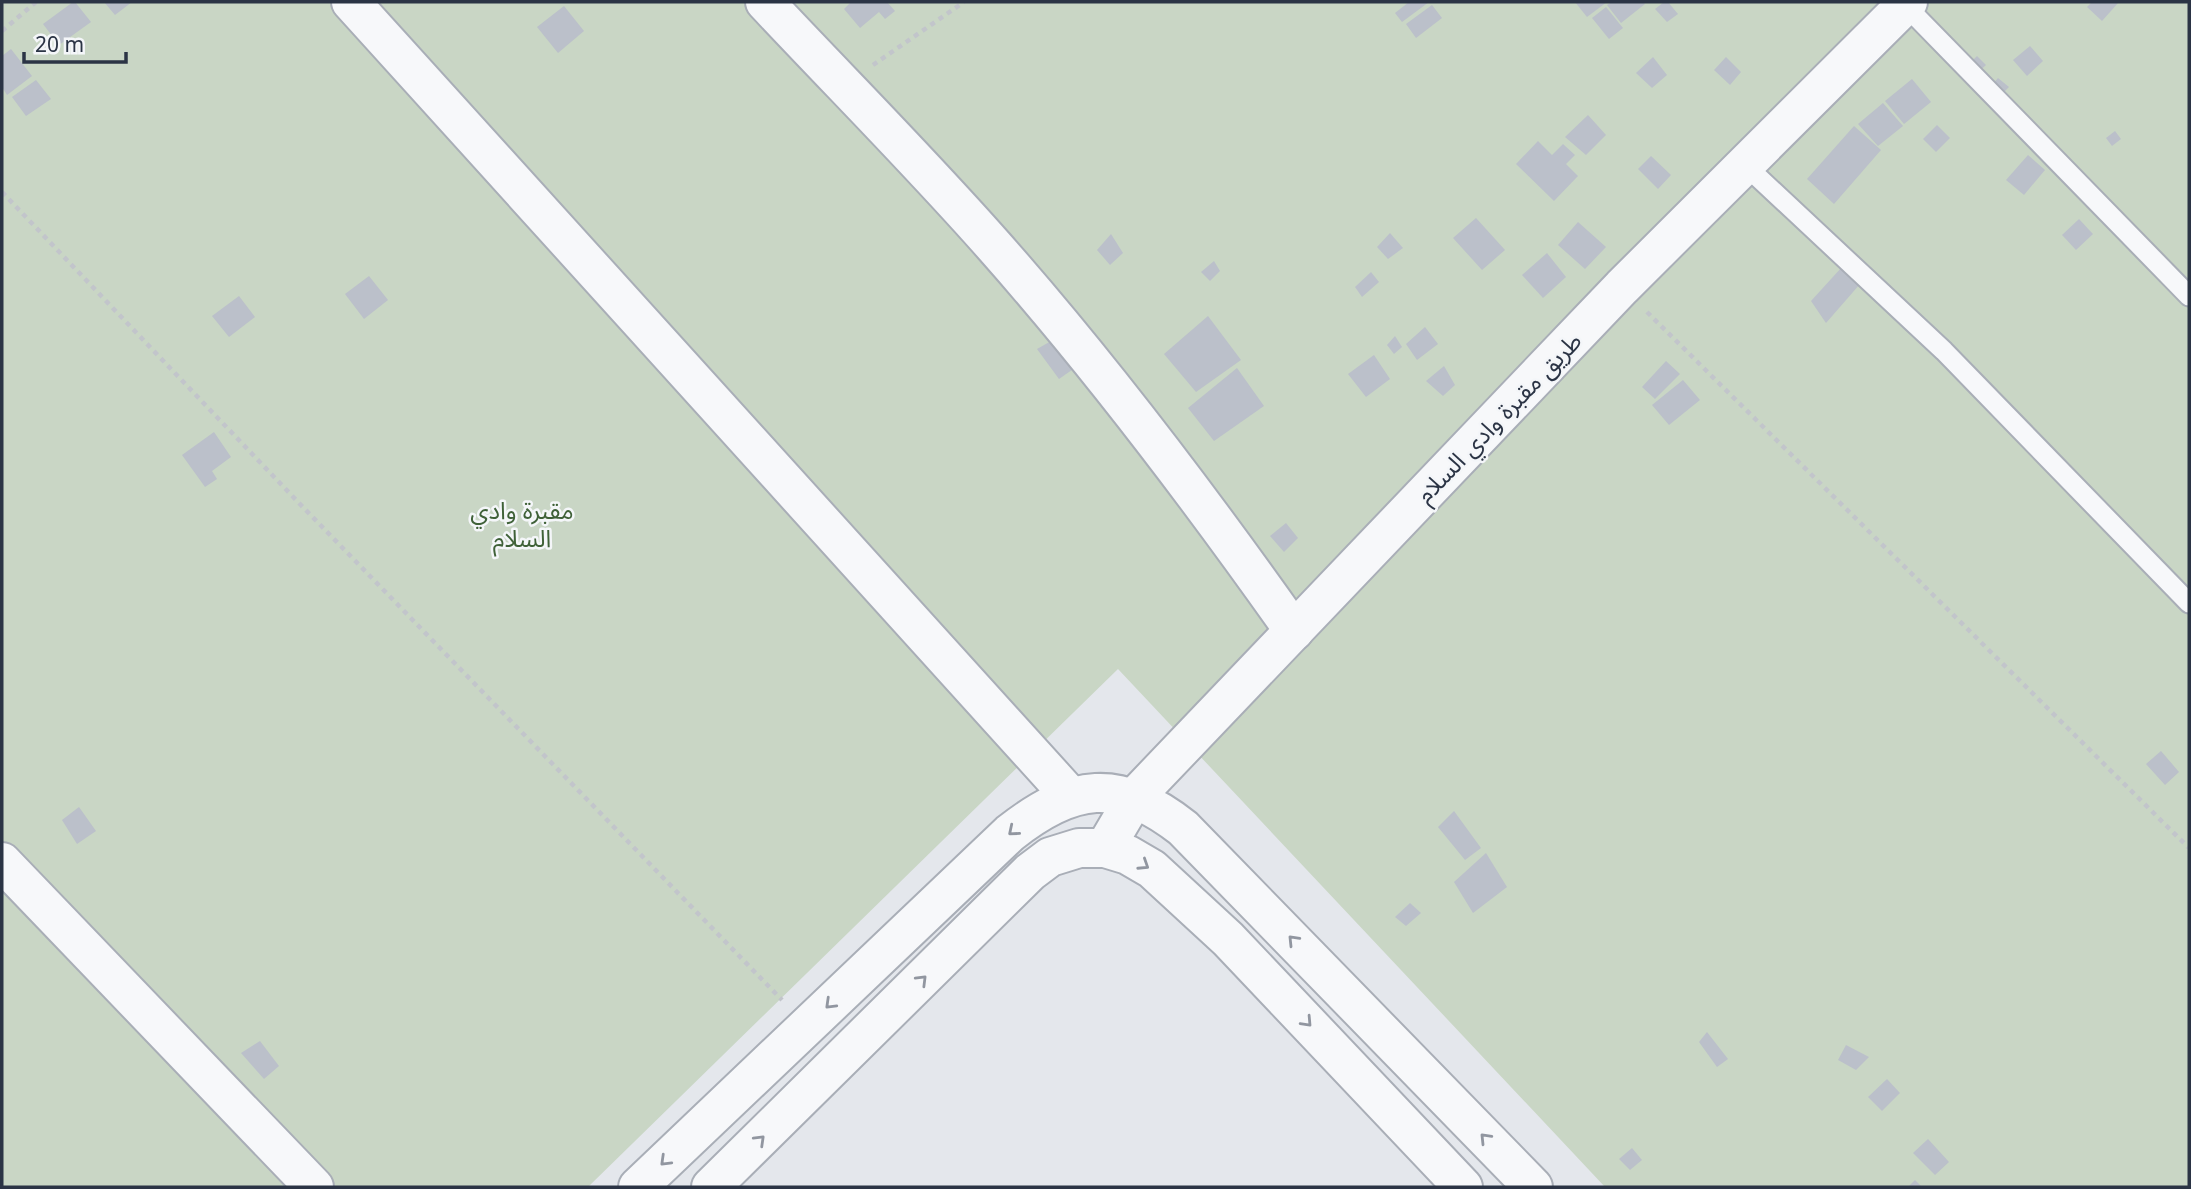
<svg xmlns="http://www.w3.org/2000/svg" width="2191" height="1189" font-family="'Noto Sans','Noto Sans Arabic',sans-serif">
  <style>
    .green { fill: #c9d6c5 }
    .building { fill: #bbc0ca }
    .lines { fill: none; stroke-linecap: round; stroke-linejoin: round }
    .service-casing { stroke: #a9aeb7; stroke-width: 23 }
    .minor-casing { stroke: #a9aeb7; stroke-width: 42 }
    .tertiary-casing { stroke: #a9aeb7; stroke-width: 42 }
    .path { stroke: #c2c5cb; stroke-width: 4.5; stroke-dasharray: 5 5; stroke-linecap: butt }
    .service { stroke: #f7f8fa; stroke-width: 19 }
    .minor { stroke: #f7f8fa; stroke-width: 38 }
    .tertiary { stroke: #f7f8fa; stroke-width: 38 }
    .oneway { stroke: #9196a0 }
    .labels { text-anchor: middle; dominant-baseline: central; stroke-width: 5; stroke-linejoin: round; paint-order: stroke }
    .street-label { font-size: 24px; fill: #2b3445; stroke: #f4f6f9 }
    .park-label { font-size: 24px; fill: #3f6138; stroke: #f4f6f9 }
  </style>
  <rect width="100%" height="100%" fill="#e4e7ec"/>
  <polygon class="green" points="2,2 2189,2 2189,1187 1605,1187 1118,669 588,1187 2,1187"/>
  <g class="building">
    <polygon points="73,2 75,2 91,22 59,45 43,24"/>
    <polygon points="104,2 132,2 115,15"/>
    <polygon points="851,2 887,2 895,11 885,19 879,12 860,28 844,9"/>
    <polygon points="1409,2 1429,2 1402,22 1395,13"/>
    <polygon points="1575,2 1607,2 1587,17"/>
    <polygon points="1612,2 1643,2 1645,4 1621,23 1607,5"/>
    <polygon points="1664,2 1668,2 1678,14 1667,22 1655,9"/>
    <polygon points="2092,2 2119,2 2102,21 2087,7"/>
    <polygon points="1432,5 1442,18 1416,38 1406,24"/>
    <polygon points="564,6 584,31 558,53 537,27"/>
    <polygon points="1606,7 1623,28 1609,39 1592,18"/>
    <polygon points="2030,46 2043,61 2027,76 2013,60"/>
    <polygon points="11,49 32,76 7,95 2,87 2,56"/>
    <polygon points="1977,56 1986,65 1973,77 1965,68"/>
    <polygon points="1653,57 1667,75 1652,88 1636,73"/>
    <polygon points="1726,57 1741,72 1730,85 1714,70"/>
    <polygon points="1998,78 2009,87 2002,94 1992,85"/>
    <polygon points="1912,79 1931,102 1904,124 1885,101"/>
    <polygon points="36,80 51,99 26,116 12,97"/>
    <polygon points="1883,103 1903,126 1878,146 1858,124"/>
    <polygon points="1588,115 1606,135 1586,155 1565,137"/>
    <polygon points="1937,125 1950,138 1936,152 1923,139"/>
    <polygon points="1854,126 1881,150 1834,204 1807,179"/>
    <polygon points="2115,131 2121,139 2112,146 2106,138"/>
    <polygon points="1538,141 1552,155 1563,144 1575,155 1566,164 1578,176 1554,201 1516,164"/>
    <polygon points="2028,155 2045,170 2024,195 2006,180"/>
    <polygon points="1651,156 1671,175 1658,189 1638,169"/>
    <polygon points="1476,218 1505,250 1482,270 1453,238"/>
    <polygon points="2079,219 2093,234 2076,250 2062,235"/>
    <polygon points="1578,222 1606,247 1585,269 1558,245"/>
    <polygon points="1390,233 1403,248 1388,259 1377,247"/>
    <polygon points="1111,234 1123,253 1110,265 1097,250"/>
    <polygon points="1547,253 1566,277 1543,298 1522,275"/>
    <polygon points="1214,261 1220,271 1210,281 1201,272"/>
    <polygon points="1842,267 1860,284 1826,323 1811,301"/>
    <polygon points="1371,272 1379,282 1362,297 1355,287"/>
    <polygon points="369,276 388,300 364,319 345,294"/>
    <polygon points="239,296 255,317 229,337 212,316"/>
    <polygon points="1208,316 1241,360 1196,392 1164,354"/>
    <polygon points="1425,327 1438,344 1417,360 1406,344"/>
    <polygon points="1060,336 1079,365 1059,379 1037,349"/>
    <polygon points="1395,336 1402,347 1394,354 1387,345"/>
    <polygon points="1374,355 1390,379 1366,397 1348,374"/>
    <polygon points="1666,361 1680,374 1655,399 1642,387"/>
    <polygon points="1444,366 1455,385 1443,396 1426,381"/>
    <polygon points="1237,368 1264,406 1214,441 1188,408"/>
    <polygon points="1683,380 1700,400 1669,425 1652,405"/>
    <polygon points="214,432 231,457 212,471 217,479 205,487 182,455"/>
    <polygon points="1286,523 1298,538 1284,552 1270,536"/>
    <polygon points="2161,751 2179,772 2165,785 2146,764"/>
    <polygon points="79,807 96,831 77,844 62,820"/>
    <polygon points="1454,811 1481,848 1465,860 1438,827"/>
    <polygon points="1486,853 1507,887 1473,913 1454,882"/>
    <polygon points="1410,903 1421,913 1406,926 1395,917"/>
    <polygon points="1707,1032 1728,1059 1717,1067 1699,1042"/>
    <polygon points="260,1041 279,1066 264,1079 241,1053"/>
    <polygon points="1846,1045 1869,1057 1856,1070 1838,1060"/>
    <polygon points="1887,1079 1900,1093 1882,1111 1868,1097"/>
    <polygon points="1928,1139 1949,1162 1935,1175 1913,1153"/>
    <polygon points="1632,1148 1642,1160 1630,1170 1619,1159"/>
    <polygon points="1915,1180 1922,1187 1908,1187"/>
  </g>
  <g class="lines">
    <g class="service-casing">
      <g id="service">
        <polyline points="1902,2 2189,296"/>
        <polyline points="1744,164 1944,351 2189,603"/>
      </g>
    </g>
    <g class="minor-casing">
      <g id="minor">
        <polyline points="351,2 1071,797"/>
        <path d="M765 2C841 83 920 162 994 246 1102 368 1200 498 1294 631"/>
        <polyline points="1105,848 1135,797 1622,287 1908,2"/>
        <polyline points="2,862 314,1187"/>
      </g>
    </g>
    <g class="tertiary-casing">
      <g id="tertiary">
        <path d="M638 1187 1010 833C1072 784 1119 777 1183 828L1533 1187"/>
        <polyline points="711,1187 1030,872 1050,857 1079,848 1105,848 1128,855 1152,869 1228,939 1463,1187"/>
      </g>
    </g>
    <g class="path">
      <polyline points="2,31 36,2"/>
      <polyline points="873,65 964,2"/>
      <polyline points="2,192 298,502 782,1000"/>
      <polyline points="1647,312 2189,848"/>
    </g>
    <use href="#service" class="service"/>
    <use href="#minor" class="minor"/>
    <use href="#tertiary" class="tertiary"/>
  </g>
  <defs><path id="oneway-chevron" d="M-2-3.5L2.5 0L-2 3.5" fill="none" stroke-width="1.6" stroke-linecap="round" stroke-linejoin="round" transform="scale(1.75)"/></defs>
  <g class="oneway">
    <use href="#oneway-chevron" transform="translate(1013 831) rotate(140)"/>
    <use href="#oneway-chevron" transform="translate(1144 865) rotate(33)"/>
    <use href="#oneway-chevron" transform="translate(1293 940) rotate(-134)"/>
    <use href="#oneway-chevron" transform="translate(922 980) rotate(-45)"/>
    <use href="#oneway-chevron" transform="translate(830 1004) rotate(136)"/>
    <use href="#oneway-chevron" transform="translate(1307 1022) rotate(47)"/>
    <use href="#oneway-chevron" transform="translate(1485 1138) rotate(-134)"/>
    <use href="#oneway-chevron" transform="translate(760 1140) rotate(-44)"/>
    <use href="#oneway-chevron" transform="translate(665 1161) rotate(136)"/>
  </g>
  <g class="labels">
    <g class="street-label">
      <text transform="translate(1498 417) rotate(-46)">طريق مقبرة وادي السلام</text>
    </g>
    <g class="park-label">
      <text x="522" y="509">مقبرة وادي<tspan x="522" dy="28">السلام</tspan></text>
    </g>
  </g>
  <rect width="2191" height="1189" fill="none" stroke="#2b3445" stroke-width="7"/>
  <path d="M24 52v10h102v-10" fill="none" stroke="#2b3445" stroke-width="3.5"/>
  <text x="35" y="52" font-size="21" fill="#2b3445" stroke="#f4f6f9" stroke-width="5" paint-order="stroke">20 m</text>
</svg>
